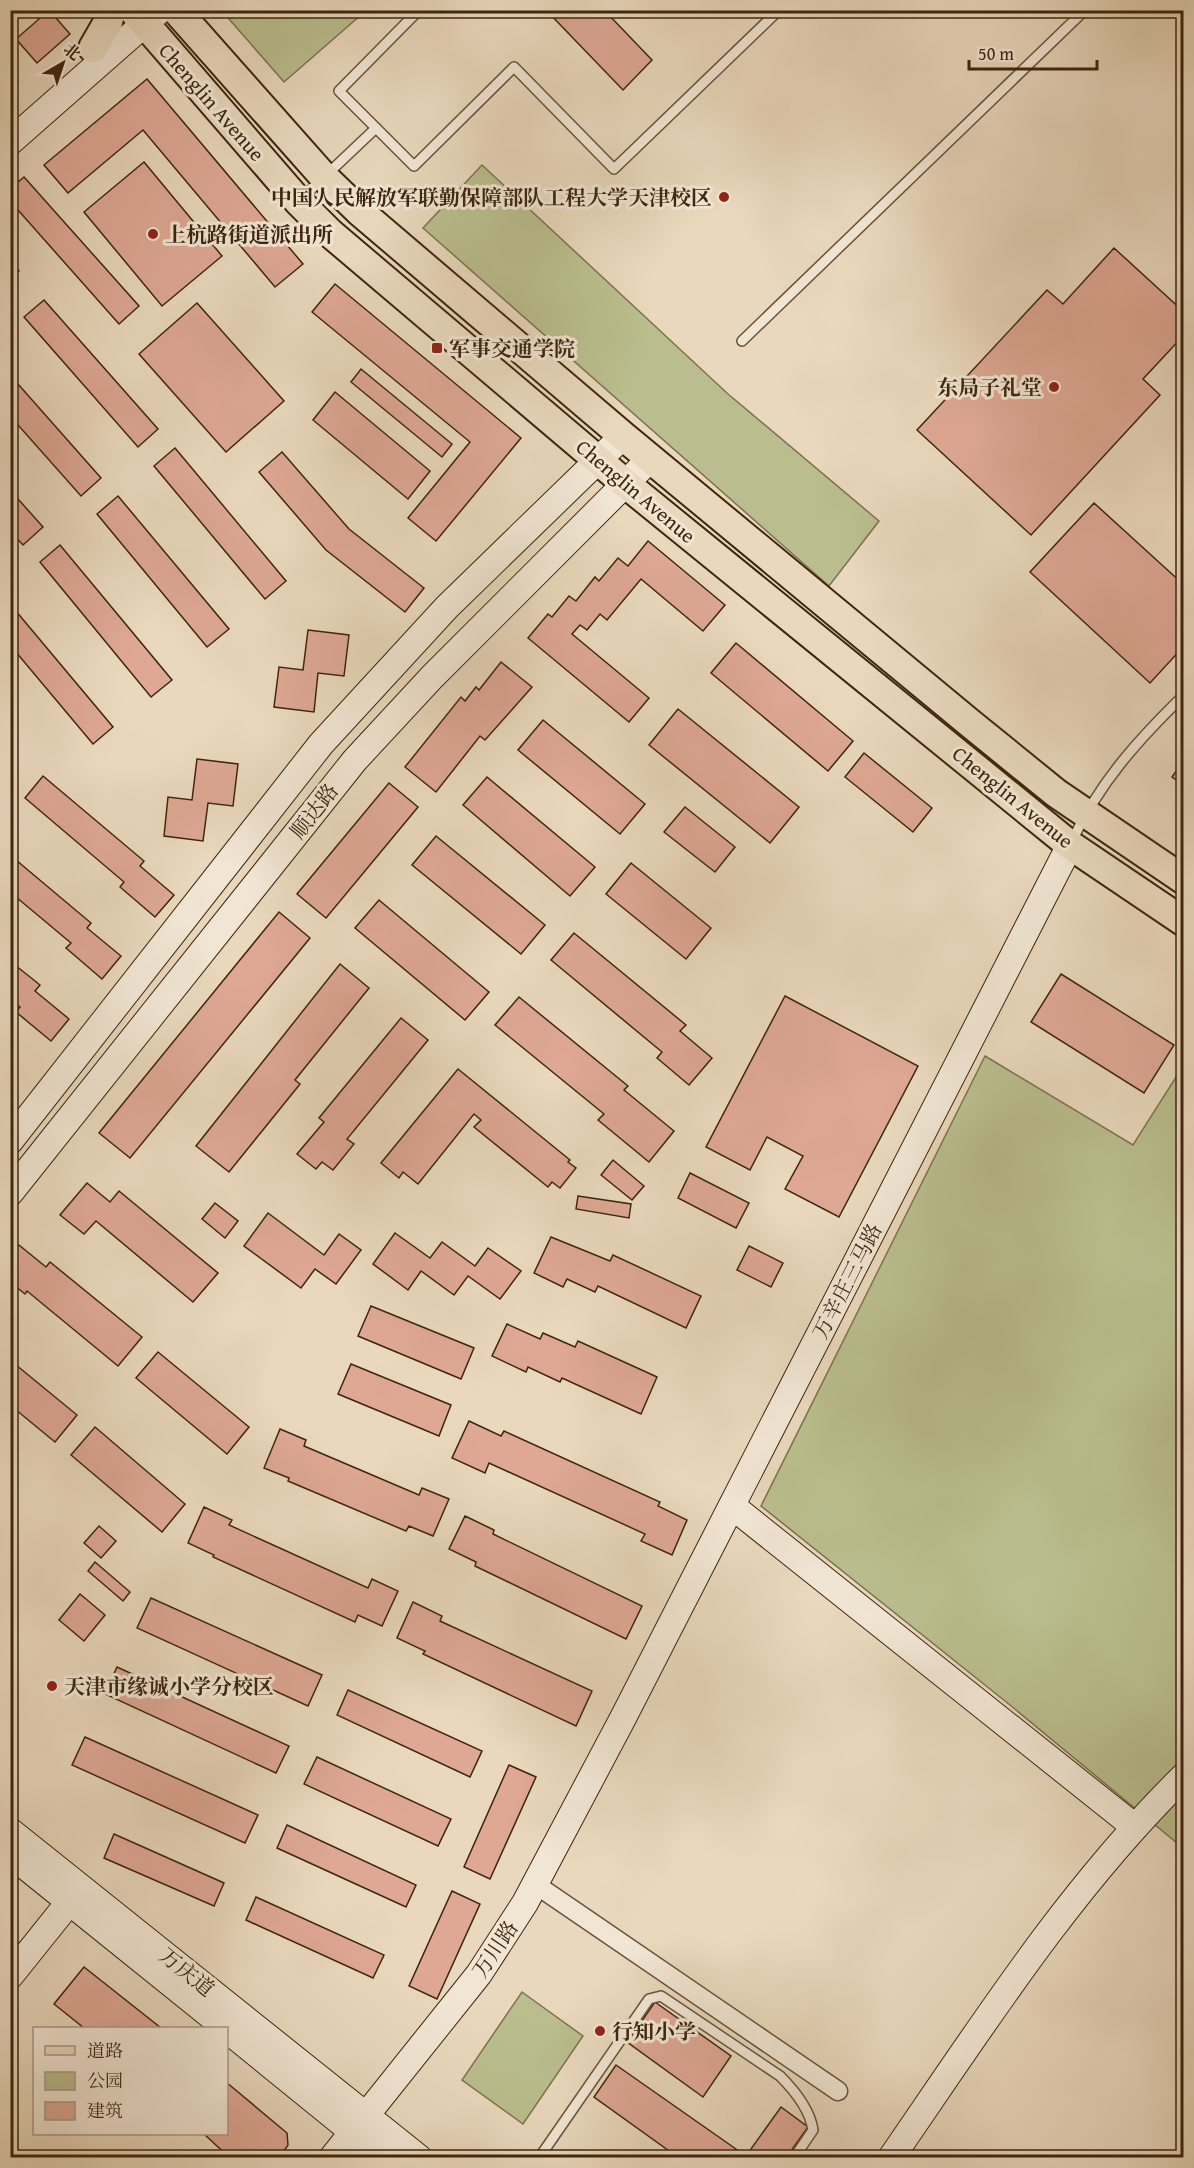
<svg xmlns="http://www.w3.org/2000/svg" width="1194" height="2168" font-family="'Gentium Book Plus','Noto Serif SC',serif">
  <style>
    .green { fill: #babe8e; stroke: #7c724e; stroke-width: 1.5 }
    .building { fill: #dea894; stroke: #3e250e; stroke-width: 1.5 }
    .lines { fill: none; stroke-linecap: round; stroke-linejoin: round }
    .lane-casing { stroke: #69523a; stroke-width: 12 }
    .street-casing { stroke: #69523a; stroke-width: 21 }
    .secondary-casing { stroke: #3e250e; stroke-width: 28 }
    .primary-casing { stroke: #3e250e; stroke-width: 32 }
    .lane { stroke: #f1e6d4; stroke-width: 9 }
    .street { stroke: #f1e6d4; stroke-width: 18 }
    .secondary { stroke: #f1e6d4; stroke-width: 26 }
    .primary { stroke: #e9d8bd; stroke-width: 28 }
    .poi-dot { fill: #8f2418; stroke: #f1e6d4; stroke-width: 2 }
    .labels { text-anchor: middle; dominant-baseline: central; stroke-width: 6; stroke-linejoin: round; paint-order: stroke }
    .street-label { font-size: 21px; fill: #3e250e; stroke: #f1e6d4 }
    .poi-label { font-size: 21px; font-weight: bold; fill: #3e250e; stroke: #f1e6d4; text-anchor: start }
  </style>
  <rect width="100%" height="100%" fill="#e9d8bd"/>
  <filter id="stains"><feTurbulence type="fractalNoise" baseFrequency=".00333" numOctaves="4"/><feColorMatrix values="0 0 0 0 .2 0 0 0 0 .09 0 0 0 0 .02 0 0 0 .5 -.17"/></filter>
  <radialGradient id="worn" r=".72"><stop offset=".6" stop-color="#630" stop-opacity="0"/><stop offset="1" stop-color="#630" stop-opacity=".3"/></radialGradient>
  <g class="green">
    <polygon points="358,10 362,14 284,82 222,11"/>
    <polygon points="482,165 728,394 879,521 829,586 423,228"/>
    <polygon points="985,1056 1133,1145 1183,1066 1183,1848 1010,1705 761,1506"/>
    <polygon points="522,1992 583,2036 523,2124 462,2080"/>
  </g>
  <g class="building">
    <polygon points="32,10 49,10 70,34 37,63 16,39 39,19"/>
    <polygon points="546,10 604,10 652,60 623,90"/>
    <polygon points="10,73 18,81 10,87"/>
    <polygon points="147,79 303,264 275,287 143,130 68,193 44,165"/>
    <polygon points="144,162 222,256 162,306 84,212"/>
    <polygon points="24,177 139,306 119,324 10,201 10,189"/>
    <polygon points="1114,248 1184,312 1184,335 1143,379 1160,395 1031,535 917,430 1047,290 1063,304"/>
    <polygon points="10,260 19,271 10,278"/>
    <polygon points="335,284 521,438 436,541 408,518 470,442 312,312"/>
    <polygon points="44,300 158,429 138,447 24,317"/>
    <polygon points="197,303 284,401 226,452 139,354"/>
    <polygon points="361,369 452,444 442,457 351,382"/>
    <polygon points="10,375 101,478 81,496 10,416"/>
    <polygon points="335,392 430,471 408,499 313,420"/>
    <polygon points="175,448 286,581 265,599 154,466"/>
    <polygon points="282,452 349,529 424,588 405,612 326,550 259,472"/>
    <polygon points="10,490 43,527 23,545 10,531"/>
    <polygon points="118,496 229,629 207,647 97,514"/>
    <polygon points="1094,503 1184,585 1184,646 1150,683 1030,572"/>
    <polygon points="648,541 725,605 703,631 641,579 607,620 600,614 587,630 580,625 572,634 649,698 629,722 528,638 548,614 552,617 569,596 576,601 595,577 599,581 618,558 628,566"/>
    <polygon points="60,545 172,680 151,697 40,562"/>
    <polygon points="10,604 113,727 93,744 10,645"/>
    <polygon points="308,630 349,635 344,676 318,673 314,712 274,707 279,667 303,670"/>
    <polygon points="736,643 853,741 828,771 711,673"/>
    <polygon points="501,662 532,687 485,740 480,736 436,792 405,767 461,697 465,701 476,687 479,690"/>
    <polygon points="678,709 799,807 770,843 649,745"/>
    <polygon points="543,720 645,804 620,834 518,750"/>
    <polygon points="864,753 932,808 913,832 845,777"/>
    <polygon points="197,759 238,764 233,806 208,803 203,841 164,836 168,797 192,800"/>
    <polygon points="1184,760 1184,785 1172,777"/>
    <polygon points="43,776 144,861 140,866 174,895 155,917 120,887 124,882 25,798"/>
    <polygon points="487,777 595,867 570,896 463,805"/>
    <polygon points="389,783 418,807 326,918 297,894"/>
    <polygon points="685,807 735,847 715,872 664,832"/>
    <polygon points="436,836 545,925 521,954 412,865"/>
    <polygon points="10,855 91,923 87,928 121,956 102,979 66,948 71,943 10,892"/>
    <polygon points="631,863 711,928 686,959 606,894"/>
    <polygon points="379,900 489,992 465,1020 355,928"/>
    <polygon points="279,912 310,938 130,1158 99,1133"/>
    <polygon points="574,933 686,1025 680,1031 712,1058 689,1085 657,1058 662,1052 551,960"/>
    <polygon points="10,961 40,985 35,991 69,1019 51,1041 16,1012 20,1007 10,998"/>
    <polygon points="340,964 369,988 295,1080 300,1084 229,1172 196,1146"/>
    <polygon points="1061,974 1174,1045 1144,1093 1031,1022"/>
    <polygon points="785,996 918,1066 839,1217 785,1189 803,1156 767,1137 750,1170 706,1147"/>
    <polygon points="519,997 628,1086 624,1090 674,1131 649,1162 598,1120 604,1114 495,1025"/>
    <polygon points="401,1018 428,1040 347,1139 354,1144 333,1170 322,1162 316,1169 297,1154 324,1122 319,1118"/>
    <polygon points="458,1069 570,1160 568,1162 576,1168 560,1188 552,1182 548,1187 474,1127 481,1120 474,1114 418,1184 403,1172 399,1178 381,1163"/>
    <polygon points="613,1160 644,1186 632,1200 601,1175"/>
    <polygon points="690,1173 749,1203 736,1228 678,1198"/>
    <polygon points="87,1183 110,1202 119,1191 218,1273 193,1302 96,1221 84,1234 60,1215"/>
    <polygon points="578,1196 631,1204 629,1218 576,1209"/>
    <polygon points="215,1203 238,1221 225,1238 202,1219"/>
    <polygon points="268,1213 324,1255 339,1234 361,1250 336,1284 315,1269 301,1288 244,1246"/>
    <polygon points="395,1233 430,1258 442,1242 475,1266 488,1248 521,1271 500,1299 468,1276 454,1295 421,1271 408,1290 373,1264"/>
    <polygon points="551,1237 610,1261 613,1255 701,1296 686,1328 598,1286 595,1292 567,1279 563,1287 534,1273"/>
    <polygon points="19,1245 46,1267 50,1262 142,1337 118,1366 27,1291 25,1294 10,1282 10,1255"/>
    <polygon points="749,1246 783,1263 771,1287 737,1270"/>
    <polygon points="371,1306 474,1348 461,1379 358,1336"/>
    <polygon points="507,1324 540,1339 543,1333 575,1347 578,1341 657,1377 641,1414 562,1378 560,1382 528,1367 526,1372 492,1356"/>
    <polygon points="158,1352 249,1427 227,1454 136,1378"/>
    <polygon points="10,1360 77,1415 55,1442 10,1405"/>
    <polygon points="351,1364 451,1405 439,1436 338,1394"/>
    <polygon points="469,1421 501,1436 504,1431 660,1502 658,1506 687,1520 672,1555 641,1541 645,1534 489,1463 485,1473 452,1458"/>
    <polygon points="95,1427 185,1504 162,1532 71,1455"/>
    <polygon points="280,1429 306,1440 304,1446 419,1495 422,1488 449,1499 433,1536 409,1526 406,1531 288,1481 289,1478 264,1468"/>
    <polygon points="204,1507 232,1520 229,1525 368,1588 372,1579 398,1591 382,1626 358,1615 355,1622 213,1557 214,1555 188,1543"/>
    <polygon points="465,1516 494,1530 493,1534 642,1606 626,1639 475,1566 476,1562 449,1549"/>
    <polygon points="99,1526 116,1541 101,1558 84,1543"/>
    <polygon points="95,1562 130,1592 123,1601 88,1571"/>
    <polygon points="80,1594 105,1615 84,1641 59,1620"/>
    <polygon points="151,1598 322,1675 308,1706 137,1628"/>
    <polygon points="413,1602 442,1616 440,1621 592,1691 576,1726 423,1654 425,1651 397,1638"/>
    <polygon points="117,1667 289,1746 276,1773 105,1694"/>
    <polygon points="348,1690 482,1751 470,1777 337,1715"/>
    <polygon points="85,1737 258,1815 245,1843 72,1765"/>
    <polygon points="317,1757 451,1819 438,1846 304,1784"/>
    <polygon points="509,1765 536,1777 490,1879 464,1867"/>
    <polygon points="287,1825 416,1885 406,1907 277,1848"/>
    <polygon points="114,1834 224,1883 214,1906 104,1858"/>
    <polygon points="452,1891 480,1904 437,1999 409,1986"/>
    <polygon points="256,1897 384,1955 373,1978 246,1920"/>
    <polygon points="84,1967 161,2028 84,2028 54,2004"/>
    <polygon points="655,2002 731,2056 703,2097 627,2042"/>
    <polygon points="616,2065 746,2156 781,2107 808,2127 786,2158 679,2158 594,2097"/>
    <polygon points="226,2082 287,2133 288,2145 279,2158 230,2158 204,2134 226,2134"/>
  </g>
  <g class="lines">
    <g class="lane-casing">
      <g id="lane">
        <polyline points="376,128 339,91 419,10"/>
        <polyline points="301,199 376,128 414,166 514,67 614,169 779,10"/>
        <polyline points="742,341 1085,10"/>
        <path d="M1071 843C1099 783 1137 741 1184 695"/>
        <path d="M539 2158 649 1999 661 1996 780 2076C794 2090 810 2110 813 2130L794 2158"/>
      </g>
    </g>
    <g class="street-casing">
      <polyline id="street" points="535,1884 838,2091"/>
    </g>
    <g class="secondary-casing">
      <g id="secondary">
        <polyline points="10,142 160,10"/>
        <polyline points="10,1141 321,744 447,607 623,436"/>
        <polyline points="10,1193 355,760 432,677 650,459"/>
        <polyline points="732,1506 1135,1827"/>
        <polyline points="10,1831 419,2158"/>
        <polyline points="10,1854 226,2028"/>
        <polyline points="10,1976 79,1890"/>
        <polyline points="226,2029 385,2158"/>
        <polyline points="332,2158 479,1974 525,1903 623,1718 1070,845"/>
        <path d="M891 2158C982 2026 1069 1889 1184 1776"/>
      </g>
    </g>
    <g class="primary-casing">
      <g id="primary">
        <polyline points="133,10 299,202 330,233 626,484 1070,845 1184,922"/>
        <polyline points="176,10 324,177 359,211 623,436 971,724 1056,793 1184,880"/>
        <polyline points="93,48 108,22 111,10"/>
      </g>
    </g>
    <use href="#lane" class="lane"/>
    <use href="#street" class="street"/>
    <use href="#secondary" class="secondary"/>
    <use href="#primary" class="primary"/>
  </g>
  <g class="poi-dot">
    <circle cx="724" cy="197" r="6"/>
    <circle cx="153" cy="234" r="6"/>
    <rect x="431" y="342" width="12" height="12" rx="3"/>
    <circle cx="1054" cy="387" r="6"/>
    <circle cx="52" cy="1686" r="6"/>
    <circle cx="600" cy="2031" r="6"/>
  </g>
  <g class="labels">
    <g class="street-label">
      <text transform="translate(212 102) rotate(49)">Chenglin Avenue</text>
      <text transform="translate(636 491) rotate(40)">Chenglin Avenue</text>
      <text transform="translate(1013 797) rotate(39)">Chenglin Avenue</text>
      <text transform="translate(314 811) rotate(-52)">顺达路</text>
      <text transform="translate(847 1281) rotate(-63)">万辛庄三马路</text>
      <text transform="translate(495 1949) rotate(-56)">万川路</text>
      <text transform="translate(187 1972) rotate(39)">万庆道</text>
    </g>
    <g class="poi-label">
      <text x="712" y="197" text-anchor="end">中国人民解放军联勤保障部队工程大学天津校区</text>
      <text x="165" y="234">上杭路街道派出所</text>
      <text x="449" y="348">军事交通学院</text>
      <text x="1042" y="387" text-anchor="end">东局子礼堂</text>
      <text x="64" y="1686">天津市缘诚小学分校区</text>
      <text x="612" y="2031">行知小学</text>
    </g>
  </g>
  <rect width="1194" height="2168" fill="none" stroke="#e9d8bd" stroke-width="36"/>
  <rect x="12" y="12" width="1170" height="2144" fill="none" stroke="#3e250e" stroke-width="3"/>
  <rect x="18" y="18" width="1158" height="2132" fill="none" stroke="#3e250e" stroke-width="1.5"/>
  <rect x="33" y="2027" width="195" height="108" fill="#f1e6d4" stroke="#a99985" stroke-width="1.5"/>
  <rect x="45" y="2046" width="30" height="9" fill="#e9d8bd" stroke="#a99985" stroke-width="1.5"/>
  <text x="87" y="2057" font-size="18" fill="#3e250e">道路</text>
  <rect x="45" y="2072" width="30" height="18" fill="#babe8e" stroke="#a99985" stroke-width="1.5"/>
  <text x="87" y="2087" font-size="18" fill="#3e250e">公园</text>
  <rect x="45" y="2102" width="30" height="18" fill="#dea894" stroke="#a99985" stroke-width="1.5"/>
  <text x="87" y="2117" font-size="18" fill="#3e250e">建筑</text>
  <g transform="translate(63 63) rotate(39)" stroke="#f1e6d4" stroke-width="4.5" paint-order="stroke">
  <path d="M0-4.5L10 22L0 15L-10 22Z" fill="#3e250e"/>
  <text y="-9" font-size="16" font-weight="bold" text-anchor="middle" fill="#3e250e">北</text>
  </g>
  <path d="M969 60v9h128v-9" fill="none" stroke="#3e250e" stroke-width="3"/>
  <text x="978" y="60" font-size="18" fill="#3e250e" stroke="#f1e6d4" stroke-width="4.5" paint-order="stroke">50 m</text>
  <rect width="100%" height="100%" filter="url(#stains)"/>
  <rect width="100%" height="100%" fill="url(#worn)"/>
</svg>
